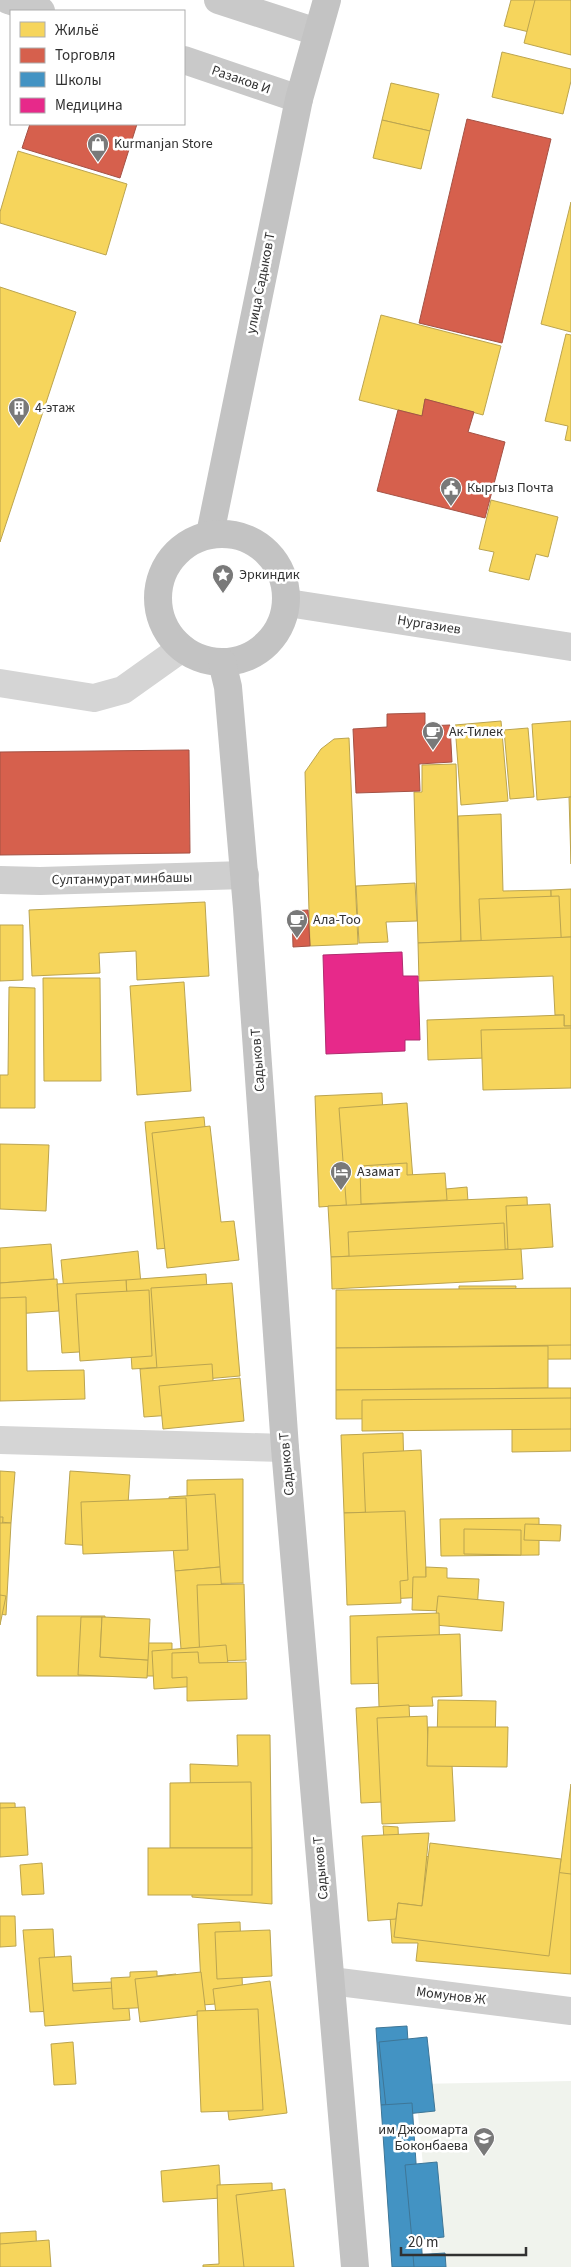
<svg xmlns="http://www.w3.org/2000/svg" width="571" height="2267" font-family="'Source Sans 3',sans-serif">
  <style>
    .green { fill: #f0f3ed }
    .homes { fill: #f6d55c; stroke: #bba44f }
    .shops { fill: #d6604d; stroke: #a45245 }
    .schools { fill: #4393c3; stroke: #3e7697 }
    .health { fill: #e7298a; stroke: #b02b6f }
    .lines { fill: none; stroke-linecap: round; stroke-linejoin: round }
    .street { stroke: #d5d5d5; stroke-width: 28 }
    .secondary { stroke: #cfcfcf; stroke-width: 28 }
    .primary { stroke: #c9c9c9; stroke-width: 28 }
    .highway { stroke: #c3c3c3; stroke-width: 28 }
    .labels { text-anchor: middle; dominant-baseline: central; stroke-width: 5; stroke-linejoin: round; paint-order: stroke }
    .street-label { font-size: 14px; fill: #313131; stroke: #fff }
    .poi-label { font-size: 14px; fill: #313131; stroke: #fff; text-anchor: start }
  </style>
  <rect width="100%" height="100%" fill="#fff"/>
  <polygon class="green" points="571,2081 571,2267 433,2267 415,2084"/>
  <g class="homes">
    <polygon points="511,0 571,0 571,42 504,26"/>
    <polygon points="535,0 571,0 571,55 524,43"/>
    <polygon points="502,52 571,69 571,81 563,114 492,97"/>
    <polygon points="391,83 439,94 430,131 382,120"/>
    <polygon points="382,120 430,131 421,169 373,158"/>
    <polygon points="18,151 127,184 106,255 0,223 0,212"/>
    <polygon points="571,202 571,332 541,324"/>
    <polygon points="0,287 76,312 0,542"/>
    <polygon points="381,315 501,346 483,415 425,399 422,416 359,400"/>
    <polygon points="566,334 571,335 571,441 565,440 568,426 545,421"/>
    <polygon points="491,500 558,517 548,557 536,554 529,580 489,571 494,552 479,549"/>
    <polygon points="501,721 508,801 461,805 455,725"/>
    <polygon points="571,721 571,797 537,800 532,724"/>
    <polygon points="528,728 534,797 510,799 504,730"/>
    <polygon points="349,738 358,944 310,946 305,772 321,749 334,739"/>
    <polygon points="456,764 461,941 418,943 414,792 422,792 422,765"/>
    <polygon points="569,797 571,797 571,864"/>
    <polygon points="501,814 503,891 551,890 552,938 461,941 458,816"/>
    <polygon points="415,883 417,921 386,922 388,942 359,943 356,886"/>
    <polygon points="571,889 571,937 552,938 551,890"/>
    <polygon points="559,896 562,954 482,957 479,899"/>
    <polygon points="205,902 209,976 137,980 136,951 99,953 100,973 32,976 29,910"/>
    <polygon points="0,925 23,925 23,980 0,981"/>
    <polygon points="571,937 571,1026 564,1026 564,1015 555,1015 553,976 419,981 418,943"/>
    <polygon points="43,978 100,978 101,1081 44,1081"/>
    <polygon points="184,982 191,1091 137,1095 130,986"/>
    <polygon points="9,987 35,988 35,1108 0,1108 0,1075 8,1075"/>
    <polygon points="564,1015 564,1026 571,1026 571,1055 428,1060 427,1020"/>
    <polygon points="571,1028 571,1088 483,1090 481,1030"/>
    <polygon points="382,1093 385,1165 360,1166 361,1204 319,1207 315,1096"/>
    <polygon points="407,1103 414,1192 467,1187 469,1217 348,1227 339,1108"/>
    <polygon points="204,1117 216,1244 157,1249 145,1122"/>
    <polygon points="210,1126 221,1222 234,1221 239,1260 167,1268 152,1133"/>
    <polygon points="0,1144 49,1145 46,1211 0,1209"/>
    <polygon points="407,1163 407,1175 445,1173 447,1200 361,1204 360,1166"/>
    <polygon points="527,1197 529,1248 331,1257 328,1206"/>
    <polygon points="550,1204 553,1247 508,1250 506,1206"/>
    <polygon points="504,1223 506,1268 350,1277 348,1232"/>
    <polygon points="51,1244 54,1279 0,1283 0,1248"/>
    <polygon points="521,1249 523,1279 332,1289 331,1257"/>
    <polygon points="138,1251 141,1284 64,1291 61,1260"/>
    <polygon points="206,1274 212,1364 132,1369 126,1280"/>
    <polygon points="57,1279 59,1311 0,1315 0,1283"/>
    <polygon points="126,1280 130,1349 62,1353 57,1284"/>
    <polygon points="232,1283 240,1376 158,1383 151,1288"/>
    <polygon points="459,1286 516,1286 515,1299 571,1298 571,1359 376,1360 376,1297 459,1297"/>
    <polygon points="571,1288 571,1345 336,1348 336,1290"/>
    <polygon points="149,1290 152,1356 80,1361 76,1294"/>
    <polygon points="26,1297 27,1371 84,1370 85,1399 0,1401 0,1298"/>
    <polygon points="548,1346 548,1388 336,1390 336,1348"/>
    <polygon points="212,1364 215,1412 144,1417 140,1369"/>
    <polygon points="240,1378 244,1421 163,1429 159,1386"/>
    <polygon points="548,1388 571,1388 571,1451 512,1452 512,1418 336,1419 336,1390"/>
    <polygon points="571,1398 571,1429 362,1431 362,1400"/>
    <polygon points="403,1433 405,1511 344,1513 341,1435"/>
    <polygon points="421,1450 427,1597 369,1600 363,1453"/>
    <polygon points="0,1471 15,1472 11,1523 0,1522"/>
    <polygon points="70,1471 130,1475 125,1548 65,1544"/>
    <polygon points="243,1479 243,1583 187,1584 187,1480"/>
    <polygon points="215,1494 220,1567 175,1571 169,1497"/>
    <polygon points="186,1498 188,1550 83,1554 81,1502"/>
    <polygon points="405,1511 408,1580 400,1581 401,1603 347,1605 344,1513"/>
    <polygon points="0,1517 3,1517 1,1552 0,1552"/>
    <polygon points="539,1518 539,1555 441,1556 440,1519"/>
    <polygon points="0,1523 11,1523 6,1615 0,1614"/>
    <polygon points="525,1524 561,1525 560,1541 524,1540"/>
    <polygon points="464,1529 521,1530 521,1555 464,1554"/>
    <polygon points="220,1567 226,1645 181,1649 175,1571"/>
    <polygon points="426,1567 447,1568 447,1578 479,1579 477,1612 412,1610 413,1577 426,1577"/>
    <polygon points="244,1584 246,1660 200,1662 197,1585"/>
    <polygon points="0,1595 6,1596 0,1625"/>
    <polygon points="438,1596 504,1602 502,1631 435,1625"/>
    <polygon points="439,1613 440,1682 351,1684 350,1616"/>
    <polygon points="37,1616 105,1616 106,1643 172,1643 172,1676 37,1676"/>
    <polygon points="81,1617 102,1617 100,1657 148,1660 147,1678 78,1675"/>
    <polygon points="102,1617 150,1619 148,1660 100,1657"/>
    <polygon points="460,1634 462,1696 432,1697 433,1706 379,1707 377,1637"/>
    <polygon points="226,1645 230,1684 154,1689 152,1651"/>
    <polygon points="198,1652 199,1663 246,1662 247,1699 187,1701 187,1677 172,1678 172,1653"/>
    <polygon points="438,1700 496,1701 495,1742 437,1741"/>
    <polygon points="409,1705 410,1725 422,1725 426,1800 361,1803 356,1708"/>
    <polygon points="427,1716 428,1747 451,1746 455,1821 382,1824 377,1718"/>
    <polygon points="428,1727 508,1727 507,1767 427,1766"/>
    <polygon points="237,1735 270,1735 272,1904 192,1897 190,1764 238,1766"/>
    <polygon points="251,1782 252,1848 170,1848 170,1783"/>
    <polygon points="571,1784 571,1900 556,1898"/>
    <polygon points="0,1803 15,1803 17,1850 0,1851"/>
    <polygon points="25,1807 28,1855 0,1857 0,1808"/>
    <polygon points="383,1826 398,1827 399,1853 571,1874 571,1974 416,1961 418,1943 392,1943"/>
    <polygon points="429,1833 422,1906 398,1903 396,1919 368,1921 362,1836"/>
    <polygon points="430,1843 561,1859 549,1956 394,1937 398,1903 422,1906"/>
    <rect x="148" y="1848" width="104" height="47"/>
    <polygon points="42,1863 44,1894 22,1895 20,1865"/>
    <polygon points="0,1916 15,1916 16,1946 0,1947"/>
    <polygon points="240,1922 243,2002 202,2005 198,1924"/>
    <polygon points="53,1929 56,1984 112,1982 113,2009 30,2012 23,1930"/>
    <polygon points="270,1930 272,1976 217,1979 215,1932"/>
    <polygon points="71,1956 73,1991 127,1987 130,2020 45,2026 39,1958"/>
    <polygon points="157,1971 157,1976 176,1974 178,2006 113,2009 111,1978 130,1977 130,1972"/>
    <polygon points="201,1972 206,2014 140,2022 135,1979"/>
    <polygon points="270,1981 287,2113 229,2120 213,1989"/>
    <polygon points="258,2009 263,2110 201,2112 197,2011"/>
    <polygon points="73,2042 76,2084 54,2085 51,2044"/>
    <polygon points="219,2165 221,2198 163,2202 161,2171"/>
    <polygon points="272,2183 274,2267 203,2267 203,2265 219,2264 217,2185"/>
    <polygon points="285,2189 294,2267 244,2267 236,2195"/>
    <polygon points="36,2231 37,2267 0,2267 0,2233"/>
    <polygon points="49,2240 51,2267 0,2267 0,2244"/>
  </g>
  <g class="shops">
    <polygon points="467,119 551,139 502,343 419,323"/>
    <polygon points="30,124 137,124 120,178 22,148"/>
    <polygon points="425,399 474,412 468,432 505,442 485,518 377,491 398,410 422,416"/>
    <polygon points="425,713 425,726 450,725 452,762 419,764 420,791 356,793 353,729 387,727 387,714"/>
    <polygon points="189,750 190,853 0,855 0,752"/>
    <polygon points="308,910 310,946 293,947 292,911"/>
  </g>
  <g class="schools">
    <polygon points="407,2026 412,2103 381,2105 376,2028"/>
    <polygon points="427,2037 435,2111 387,2116 379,2042"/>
    <polygon points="412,2103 423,2267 392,2267 381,2105"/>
    <polygon points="437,2162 444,2237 412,2240 405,2165"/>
    <polygon points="445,2253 446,2267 414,2267 413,2255"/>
  </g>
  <polygon class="health" points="402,952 403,976 418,976 420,1040 405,1040 405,1051 326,1054 323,955"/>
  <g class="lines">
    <g class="street">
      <polyline points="0,683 94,698 123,690 182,648"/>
      <polyline points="0,1440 285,1448"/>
    </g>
    <g class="secondary">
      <polyline points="288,603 571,647"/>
      <polyline points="0,880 40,881 245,875"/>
      <polyline points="331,1981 571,2011"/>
    </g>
    <g class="primary">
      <polyline points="8,0 41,11"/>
      <polyline points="218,0 317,32"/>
      <polyline points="184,60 299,99"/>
    </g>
    <g class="highway">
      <polyline points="210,534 299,99 327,0"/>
      <circle cx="222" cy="598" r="64"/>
      <polyline points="222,662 228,687 247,908 285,1448 355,2267"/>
    </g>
  </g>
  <defs>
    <g id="shop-pin" transform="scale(1.125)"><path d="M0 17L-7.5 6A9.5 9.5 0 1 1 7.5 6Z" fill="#797979" stroke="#fff"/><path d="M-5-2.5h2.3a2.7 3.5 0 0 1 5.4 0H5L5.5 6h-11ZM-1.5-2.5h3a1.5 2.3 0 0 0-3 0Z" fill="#fff"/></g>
    <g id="building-pin" transform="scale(1.125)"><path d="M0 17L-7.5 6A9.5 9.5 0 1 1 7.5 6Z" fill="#797979" stroke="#fff"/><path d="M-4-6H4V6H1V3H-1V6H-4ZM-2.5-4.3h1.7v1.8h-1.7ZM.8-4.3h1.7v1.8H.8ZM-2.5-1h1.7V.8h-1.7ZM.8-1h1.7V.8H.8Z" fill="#fff"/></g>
    <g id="civic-pin" transform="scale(1.125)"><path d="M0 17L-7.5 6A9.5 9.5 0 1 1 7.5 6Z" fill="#797979" stroke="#fff"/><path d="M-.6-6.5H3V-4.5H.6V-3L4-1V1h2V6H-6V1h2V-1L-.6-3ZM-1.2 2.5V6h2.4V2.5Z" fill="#fff"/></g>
    <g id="sight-pin" transform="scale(1.125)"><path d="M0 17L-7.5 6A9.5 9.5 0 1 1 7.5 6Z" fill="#797979" stroke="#fff"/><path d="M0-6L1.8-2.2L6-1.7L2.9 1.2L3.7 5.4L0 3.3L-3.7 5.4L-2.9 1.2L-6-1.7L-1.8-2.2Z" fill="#fff"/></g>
    <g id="cafe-pin" transform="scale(1.125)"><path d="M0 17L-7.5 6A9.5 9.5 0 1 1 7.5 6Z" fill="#797979" stroke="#fff"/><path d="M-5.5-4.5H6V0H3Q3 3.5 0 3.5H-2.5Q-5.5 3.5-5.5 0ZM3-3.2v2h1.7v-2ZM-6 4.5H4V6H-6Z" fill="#fff"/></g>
    <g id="hotel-pin" transform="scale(1.125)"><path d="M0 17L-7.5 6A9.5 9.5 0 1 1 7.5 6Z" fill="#797979" stroke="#fff"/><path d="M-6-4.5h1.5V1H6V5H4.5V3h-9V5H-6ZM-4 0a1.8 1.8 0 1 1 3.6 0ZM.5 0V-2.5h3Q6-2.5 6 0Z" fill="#fff"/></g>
    <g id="school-pin" transform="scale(1.125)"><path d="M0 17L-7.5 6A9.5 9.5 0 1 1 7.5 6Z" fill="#797979" stroke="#fff"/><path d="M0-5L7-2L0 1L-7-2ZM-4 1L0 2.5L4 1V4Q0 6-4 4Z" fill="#fff"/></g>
  </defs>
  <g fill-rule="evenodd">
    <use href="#shop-pin" x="98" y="144"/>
    <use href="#building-pin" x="19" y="408"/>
    <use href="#civic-pin" x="451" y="488"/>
    <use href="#sight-pin" x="223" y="575"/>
    <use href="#cafe-pin" x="433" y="732"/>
    <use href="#cafe-pin" x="297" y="920"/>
    <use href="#hotel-pin" x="341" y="1172"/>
    <use href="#school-pin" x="484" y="2138"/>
  </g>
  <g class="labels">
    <g class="street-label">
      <text transform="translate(241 80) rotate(19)">Разаков И</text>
      <text transform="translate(261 283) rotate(-79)">улица Садыков Т</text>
      <text transform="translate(429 625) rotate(9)">Нургазиев</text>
      <text transform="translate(122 879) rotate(-1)">Султанмурат минбашы</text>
      <text transform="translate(258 1060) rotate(-94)">Садыков Т</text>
      <text transform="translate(287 1464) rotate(-95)">Садыков Т</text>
      <text transform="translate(321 1868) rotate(-95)">Садыков Т</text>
      <text transform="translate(451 1996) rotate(7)">Момунов Ж</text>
    </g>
    <g class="poi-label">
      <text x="114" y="144">Kurmanjan Store</text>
      <text x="35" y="408">4-этаж</text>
      <text x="467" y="488">Кыргыз Почта</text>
      <text x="239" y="575">Эркиндик</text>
      <text x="449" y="732">Ак-Тилек</text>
      <text x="313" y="920">Ала-Тоо</text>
      <text x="357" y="1172">Азамат</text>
      <text x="468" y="2130" text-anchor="end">им Джоомарта<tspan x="468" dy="16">Боконбаева</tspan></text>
    </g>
  </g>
  <rect x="10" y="10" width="175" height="115" fill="#ffffff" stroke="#adadad"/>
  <rect x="20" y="22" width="25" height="15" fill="#f6d55c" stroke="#adadad"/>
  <text x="55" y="35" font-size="15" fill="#313131">Жильё</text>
  <rect x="20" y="48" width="25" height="15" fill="#d6604d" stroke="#adadad"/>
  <text x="55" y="60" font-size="15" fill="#313131">Торговля</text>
  <rect x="20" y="72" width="25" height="15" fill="#4393c3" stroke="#adadad"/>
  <text x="55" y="85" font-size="15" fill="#313131">Школы</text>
  <rect x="20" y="98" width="25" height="15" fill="#e7298a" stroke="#adadad"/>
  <text x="55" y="110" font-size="15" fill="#313131">Медицина</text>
  <path d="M401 2247v8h125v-8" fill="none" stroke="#313131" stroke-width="2.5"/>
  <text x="408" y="2247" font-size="15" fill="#313131" stroke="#ffffff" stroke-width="4" paint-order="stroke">20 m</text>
</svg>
